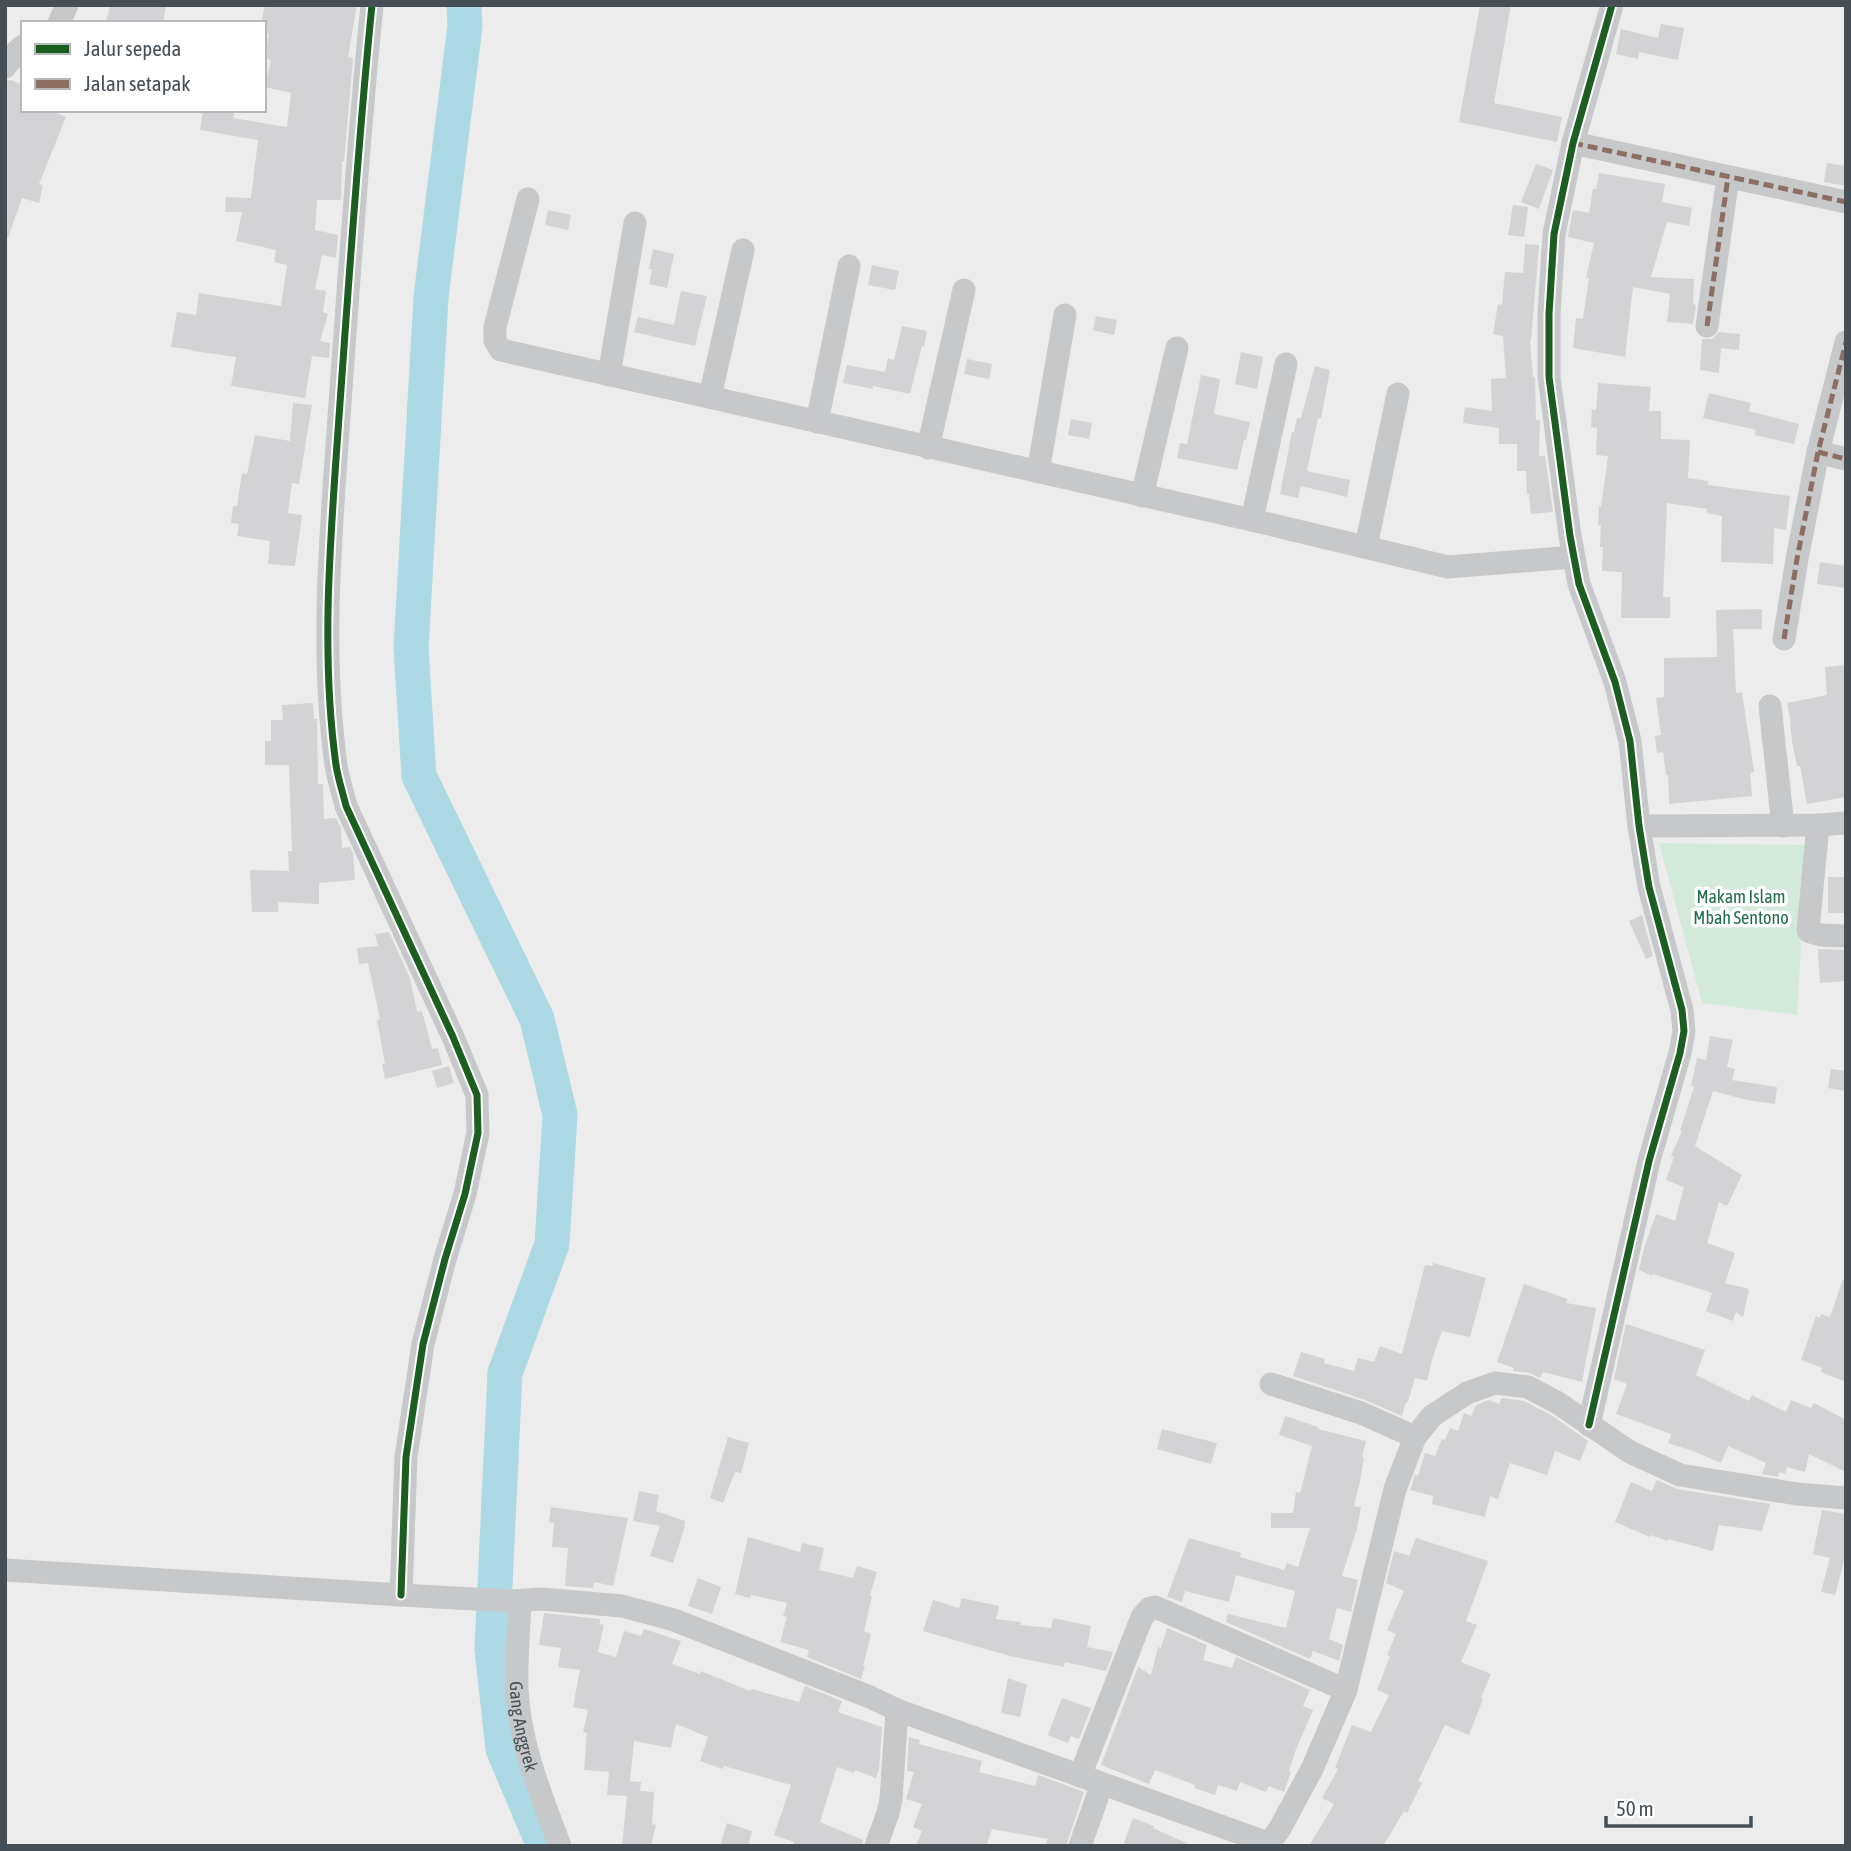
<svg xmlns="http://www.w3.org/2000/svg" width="1851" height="1851" font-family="'Asap Condensed',sans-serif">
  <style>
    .green { fill: #d3eadb }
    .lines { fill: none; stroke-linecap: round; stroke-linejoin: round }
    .river { stroke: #acd9e4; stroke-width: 35 }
    .building { fill: #d3d3d5 }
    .minor { stroke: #c7c8ca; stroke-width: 23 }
    .quiet { stroke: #8d6e63; stroke-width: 5; stroke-dasharray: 10 5; stroke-linecap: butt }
    .cycleway-casing { stroke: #fff; stroke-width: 11 }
    .cycleway { stroke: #1b5e20; stroke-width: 7 }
    .labels { text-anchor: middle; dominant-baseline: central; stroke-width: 7; stroke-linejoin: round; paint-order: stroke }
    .park-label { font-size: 18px; fill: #216e46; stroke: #fff }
    .street-label { font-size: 18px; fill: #464f56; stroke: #fff }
  </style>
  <rect width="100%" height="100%" fill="#edecec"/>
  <polygon class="green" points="1659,843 1807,845 1797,1015 1702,1003"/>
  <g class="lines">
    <polyline class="river" points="464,5 465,26 431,297 411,648 419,776 537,1019 560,1115 552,1244 505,1373 492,1649 503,1749 544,1846"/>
  </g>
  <g class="building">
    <polygon points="110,5 166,5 163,23 106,23"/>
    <polygon points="265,5 357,5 348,57 353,58 344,161 342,161 341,200 317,200 315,230 338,235 336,258 322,255 315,289 326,291 323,312 328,314 320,341 330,343 329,358 312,356 305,398 231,386 236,357 193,351 193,350 171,347 177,312 196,315 199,293 281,306 287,265 274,262 276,250 236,241 242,212 225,212 226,197 251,198 258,140 200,130 203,110 234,110 233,118 287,127 291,93 265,87 271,60 264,58 269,34 264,33 264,23 261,23"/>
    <polygon points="1480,5 1511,5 1494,103 1562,117 1557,142 1459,122"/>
    <polygon points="1661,24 1684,28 1678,60 1639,52 1638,59 1616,54 1621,29 1658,38"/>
    <polygon points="11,80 23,85 23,110 49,110 66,117 39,184 43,185 39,203 22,198 8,238 5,237 5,81"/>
    <polygon points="1827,163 1846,166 1846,186 1824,182"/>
    <polygon points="1536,164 1553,170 1539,209 1521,202"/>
    <polygon points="1599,173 1665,184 1662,202 1692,208 1689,226 1667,222 1651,277 1694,279 1693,304 1696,305 1693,324 1667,322 1670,294 1633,287 1625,357 1573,348 1576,318 1583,319 1589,278 1586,278 1594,243 1568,237 1568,236 1573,210 1589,213 1593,189 1596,189"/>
    <polygon points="1513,205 1528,207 1524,237 1508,235"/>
    <polygon points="548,210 571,215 568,230 545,225"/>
    <polygon points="1525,244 1539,245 1531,341 1530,341 1533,377 1535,377 1536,420 1540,420 1539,456 1545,456 1553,512 1531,514 1529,494 1527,494 1526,471 1517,471 1517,444 1499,444 1499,428 1463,423 1465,407 1492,411 1491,379 1506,378 1503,336 1493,334 1498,304 1502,305 1505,272 1523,273"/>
    <polygon points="653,249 674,254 667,288 649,284 652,269 649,269"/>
    <polygon points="872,265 899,271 895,290 868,285"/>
    <polygon points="681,291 707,296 695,346 634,332 638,317 674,325"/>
    <polygon points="1096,316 1117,320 1114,335 1093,330"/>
    <polygon points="902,326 927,331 924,347 922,346 910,394 873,386 873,389 843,383 847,365 885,372 888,358 894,360"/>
    <polygon points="1719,332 1740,334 1739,350 1721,348 1719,373 1700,370 1702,339 1712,339"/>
    <polygon points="1241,352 1263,357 1257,389 1235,384"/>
    <polygon points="967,359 992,364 989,379 964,374"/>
    <polygon points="1315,366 1330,370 1321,418 1318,418 1307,471 1350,480 1347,497 1301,486 1298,498 1280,494 1292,432 1294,432 1297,418 1301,418"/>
    <polygon points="1201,375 1220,379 1214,414 1250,422 1246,440 1244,440 1237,470 1177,458 1180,443 1187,444"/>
    <polygon points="1598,383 1651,387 1649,411 1661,411 1661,439 1690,440 1688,478 1708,481 1708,485 1790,496 1786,530 1774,528 1773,564 1721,562 1722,516 1706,513 1707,509 1667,503 1663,597 1670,597 1670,618 1621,618 1622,572 1602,571 1603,547 1600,547 1601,525 1598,525 1599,506 1601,507 1608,456 1596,455 1597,428 1591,427 1592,409 1596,410"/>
    <polygon points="1709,393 1751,403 1749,411 1799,424 1794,444 1755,435 1756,430 1703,418"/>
    <polygon points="293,403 312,405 299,484 292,483 288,513 302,515 295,566 268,564 270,541 237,536 239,524 231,523 233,506 237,506 242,473 247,474 255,435 290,441"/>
    <polygon points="1071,419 1092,423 1089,439 1068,435"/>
    <polygon points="1820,562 1846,566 1846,588 1817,584"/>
    <polygon points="1762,609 1762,629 1733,629 1736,693 1742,692 1754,772 1750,773 1752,796 1669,804 1668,775 1666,775 1663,752 1657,753 1655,736 1661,735 1656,698 1664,697 1664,658 1717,657 1716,610"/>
    <polygon points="1846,665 1846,797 1807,804 1800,766 1797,766 1792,741 1790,723 1791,723 1787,703 1827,695 1825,667"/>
    <polygon points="313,703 314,719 317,719 318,784 323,784 324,819 336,818 341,828 342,848 350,847 353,853 355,880 319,883 319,904 278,902 278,912 252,912 250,870 289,871 288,851 292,851 289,765 265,765 265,741 271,741 271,720 283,720 282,705"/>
    <rect x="1828" y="877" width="18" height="36"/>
    <polygon points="1642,915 1653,956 1646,959 1629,921"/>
    <polygon points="389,932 410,978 417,1012 422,1011 432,1049 438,1048 442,1065 385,1079 382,1064 385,1063 377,1020 380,1019 368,963 359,964 357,948 378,946 375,934"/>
    <polygon points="1818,949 1846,950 1846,981 1820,983"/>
    <polygon points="1710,1036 1733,1040 1727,1067 1735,1069 1732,1080 1777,1087 1775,1104 1747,1100 1713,1091 1695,1146 1742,1175 1727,1206 1719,1202 1707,1243 1735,1253 1725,1283 1749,1289 1743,1317 1736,1312 1733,1321 1706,1311 1712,1293 1653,1274 1652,1276 1639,1270 1644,1248 1656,1214 1675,1221 1684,1187 1666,1180 1674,1157 1671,1156 1682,1131 1680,1131 1694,1087 1691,1086 1697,1058 1706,1060"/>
    <polygon points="449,1066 454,1083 437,1088 432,1071"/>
    <polygon points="1831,1069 1846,1071 1846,1091 1828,1088"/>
    <polygon points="1433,1263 1486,1278 1470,1337 1442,1331 1432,1360 1427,1381 1415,1378 1408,1402 1406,1402 1402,1416 1365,1400 1293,1376 1301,1352 1325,1359 1324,1363 1354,1371 1358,1358 1374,1362 1380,1346 1402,1354 1425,1265 1432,1266"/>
    <polygon points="1843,1279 1846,1280 1846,1382 1821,1372 1822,1368 1801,1360 1816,1316 1820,1318 1821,1314 1830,1317"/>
    <polygon points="1524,1284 1568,1299 1566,1303 1596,1308 1582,1382 1543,1372 1540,1378 1530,1373 1513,1371 1514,1368 1497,1362"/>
    <polygon points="1626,1324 1705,1350 1696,1375 1749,1401 1752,1395 1786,1412 1791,1400 1811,1408 1814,1403 1846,1420 1846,1472 1809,1454 1805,1472 1787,1467 1785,1474 1779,1472 1778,1477 1762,1474 1766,1463 1728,1446 1721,1463 1693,1451 1668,1443 1671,1434 1616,1414 1627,1384 1614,1379"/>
    <polygon points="1502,1398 1524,1401 1551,1415 1588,1441 1580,1461 1555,1451 1547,1475 1510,1463 1498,1499 1490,1496 1485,1517 1432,1504 1433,1496 1410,1490 1415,1475 1418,1476 1425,1453 1435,1456 1442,1439 1445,1440 1450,1428 1458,1431 1464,1413 1471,1416 1476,1405 1489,1400 1499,1404"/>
    <polygon points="1285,1416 1318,1427 1318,1429 1366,1441 1362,1457 1364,1458 1360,1481 1354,1506 1361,1507 1356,1534 1355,1534 1342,1576 1358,1580 1351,1612 1337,1608 1329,1639 1343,1645 1339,1661 1313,1651 1310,1659 1226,1622 1228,1614 1286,1628 1295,1591 1236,1575 1229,1602 1185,1591 1182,1602 1167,1597 1189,1538 1241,1553 1240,1557 1284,1570 1287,1563 1298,1567 1310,1528 1271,1528 1271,1513 1293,1513 1296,1492 1300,1493 1312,1446 1279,1435"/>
    <polygon points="1162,1429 1217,1443 1211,1464 1157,1449"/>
    <polygon points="728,1437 749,1443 741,1473 735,1472 723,1503 710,1498"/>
    <polygon points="1657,1480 1677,1489 1770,1504 1762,1531 1719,1525 1713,1551 1668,1539 1667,1541 1651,1535 1650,1537 1615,1522 1631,1482 1652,1491"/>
    <polygon points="639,1491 659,1495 656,1511 685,1521 684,1526 685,1526 673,1563 650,1556 660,1526 633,1521"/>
    <polygon points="551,1507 628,1518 613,1586 594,1582 593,1588 565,1586 568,1548 552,1547 554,1523 549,1522"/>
    <polygon points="1822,1510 1846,1514 1846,1561 1844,1561 1835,1595 1821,1592 1830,1558 1813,1554"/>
    <polygon points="748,1537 800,1552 802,1543 824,1548 819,1570 853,1578 857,1566 877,1572 870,1595 872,1596 864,1631 871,1634 863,1666 865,1666 861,1679 807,1657 809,1650 780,1642 787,1617 783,1616 787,1603 751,1595 750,1598 735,1594"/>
    <polygon points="1416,1538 1488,1561 1466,1621 1477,1625 1461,1662 1491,1674 1481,1698 1483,1699 1469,1735 1445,1725 1418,1781 1422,1783 1407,1813 1404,1811 1383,1846 1309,1846 1334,1804 1322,1798 1338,1769 1335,1768 1352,1725 1371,1732 1389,1695 1377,1690 1390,1656 1387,1655 1396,1634 1387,1630 1404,1591 1386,1583 1394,1551 1409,1556"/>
    <polygon points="698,1578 721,1587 712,1614 688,1606"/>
    <polygon points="962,1598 999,1606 996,1619 1021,1622 1020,1625 1051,1628 1053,1618 1091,1626 1087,1647 1113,1652 1106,1671 1065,1662 1064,1667 1010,1656 923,1631 933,1600 959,1608"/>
    <polygon points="544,1613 600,1619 600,1624 604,1625 598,1652 616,1657 624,1631 641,1636 644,1629 681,1641 672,1664 700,1674 701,1671 750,1691 751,1689 799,1702 805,1686 842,1701 838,1712 882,1727 879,1769 876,1778 855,1770 854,1773 837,1767 820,1822 863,1840 862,1846 792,1846 794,1842 774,1835 791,1785 724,1766 723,1769 700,1761 708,1737 676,1724 671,1748 634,1741 630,1781 641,1782 640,1791 654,1792 652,1824 656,1825 651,1846 622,1846 627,1796 607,1795 609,1772 584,1770 587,1733 583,1732 588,1710 573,1707 580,1670 558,1667 561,1648 539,1645"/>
    <polygon points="1167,1628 1207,1645 1203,1660 1232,1668 1236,1657 1310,1690 1303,1706 1313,1710 1295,1752 1289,1771 1291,1772 1284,1792 1269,1786 1266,1792 1240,1782 1237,1791 1218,1785 1215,1795 1194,1788 1195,1785 1155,1770 1149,1784 1101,1765 1138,1667 1151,1675 1158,1647 1161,1648"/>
    <polygon points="1008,1678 1027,1685 1020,1717 1001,1713"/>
    <polygon points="1062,1698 1091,1708 1079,1739 1071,1736 1068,1743 1048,1735"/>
    <polygon points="909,1737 920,1740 919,1744 982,1761 979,1772 1035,1786 1038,1775 1084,1792 1066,1846 1055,1846 1046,1843 1048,1839 992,1829 986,1846 916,1846 922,1831 913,1827 922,1804 906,1799 914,1772 907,1771"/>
    <polygon points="1133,1818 1154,1826 1153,1828 1193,1846 1123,1846"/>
    <polygon points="727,1823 752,1831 748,1846 720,1846"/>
  </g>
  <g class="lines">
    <g class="minor">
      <path d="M372 5C358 142 349 279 339 417 331 532 320 650 336 765 338 779 343 793 346 806L453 1037 477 1095 478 1133 465 1194 445 1259 423 1344 406 1457 401 1595"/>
      <polyline points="59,23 67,5"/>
      <polyline points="5,67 18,50 23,46"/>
      <polyline points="1573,143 1846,202"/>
      <polyline points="528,199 495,327 495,341 501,350 1252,520 1448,567 1574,557"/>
      <polyline points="1707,326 1728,177"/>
      <polyline points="609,375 635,223"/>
      <polyline points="710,397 743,250"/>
      <polyline points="817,422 849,266"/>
      <polyline points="928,448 964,290"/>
      <polyline points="1818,452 1846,459"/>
      <polyline points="1038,472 1065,315"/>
      <polyline points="1142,496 1177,348"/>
      <polyline points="1252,520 1286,364"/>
      <polyline points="1366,546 1398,394"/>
      <polyline points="1784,639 1797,559 1818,452 1846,342"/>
      <polyline points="1770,706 1783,826"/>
      <polyline points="1818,825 1808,930 1810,932 1821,935 1846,936"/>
      <polyline points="1639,826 1818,825 1846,823"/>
      <polyline points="1271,1384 1361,1413 1415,1437"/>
      <polyline points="1589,1425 1649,1161 1680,1053 1684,1031 1682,1010 1649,887 1639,826 1630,741 1615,682 1579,584 1570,536 1549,377 1549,314 1554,234 1573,143 1612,5"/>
      <polyline points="5,1570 401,1595 510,1601 542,1599 622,1606 674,1620 870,1697 897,1710 1268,1843"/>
      <path id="s1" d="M520 1601C519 1630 516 1659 517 1688 519 1743 541 1795 560 1846"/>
      <polyline points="1080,1776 1142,1617 1150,1608 1155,1607 1346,1690"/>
      <polyline points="876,1846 888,1813 891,1799 897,1710"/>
      <polyline points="1080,1846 1102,1784"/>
      <polyline points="1267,1846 1279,1830 1312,1769 1346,1690 1395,1489 1415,1437 1432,1416 1467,1393 1495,1383 1528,1387 1558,1403 1630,1452 1680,1475 1797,1494 1846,1498"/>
    </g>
    <g class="quiet">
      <polyline points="1573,143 1846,202"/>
      <polyline points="1707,326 1728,177"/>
      <polyline points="1818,452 1846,459"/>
      <polyline points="1784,639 1797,559 1818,452 1846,342"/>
    </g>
    <g class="cycleway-casing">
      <g id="cycleway">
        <path d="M372 5C358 142 349 279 339 417 331 532 320 650 336 765 338 779 343 793 346 806L453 1037 477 1095 478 1133 465 1194 445 1259 423 1344 406 1457 401 1595"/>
        <polyline points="1589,1425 1649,1161 1680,1053 1684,1031 1682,1010 1649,887 1639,826 1630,741 1615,682 1579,584 1570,536 1549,377 1549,314 1554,234 1573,143 1612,5"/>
      </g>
    </g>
    <use href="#cycleway" class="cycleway"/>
  </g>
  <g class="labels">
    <g class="park-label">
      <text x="1741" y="896">Makam Islam<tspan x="1741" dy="21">Mbah Sentono</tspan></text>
    </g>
    <g class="street-label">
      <text stroke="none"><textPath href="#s1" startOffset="126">Gang Anggrek</textPath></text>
    </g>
  </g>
  <rect width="1851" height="1851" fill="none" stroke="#464f56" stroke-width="14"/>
  <rect x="21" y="21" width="245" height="91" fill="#ffffff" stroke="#b5b9bb" stroke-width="2"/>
  <rect x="35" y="44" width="35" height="10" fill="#1b5e20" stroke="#b5b9bb" stroke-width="2"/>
  <text x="84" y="56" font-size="21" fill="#464f56">Jalur sepeda</text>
  <rect x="35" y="79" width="35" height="10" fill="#8d6e63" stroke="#b5b9bb" stroke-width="2"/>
  <text x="84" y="91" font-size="21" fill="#464f56">Jalan setapak</text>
  <path d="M1606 1816v10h145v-10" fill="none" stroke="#464f56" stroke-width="3.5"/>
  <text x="1616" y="1816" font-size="21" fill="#464f56" stroke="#ffffff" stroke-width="5" paint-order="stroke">50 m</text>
</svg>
